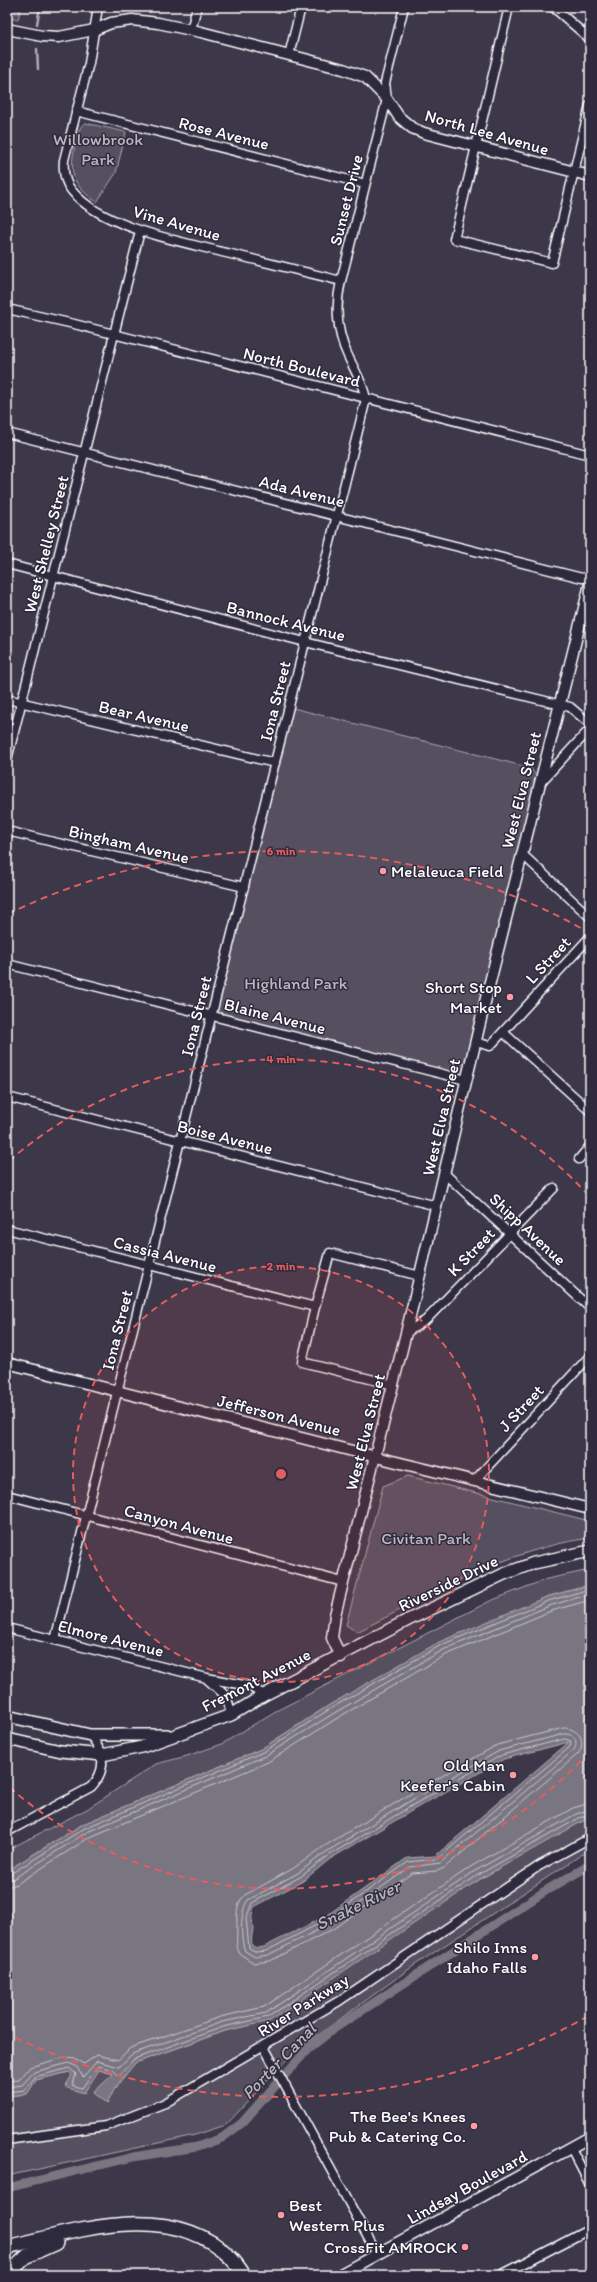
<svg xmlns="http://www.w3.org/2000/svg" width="597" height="2282" font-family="Itim,sans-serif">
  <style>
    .green { fill: #555060; stroke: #aaa8b0 }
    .water { fill: #797682; stroke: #afadb4; fill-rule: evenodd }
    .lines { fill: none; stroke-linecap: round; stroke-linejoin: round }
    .shore { stroke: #c9c8cd; stroke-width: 1 }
    .stream { stroke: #afadb4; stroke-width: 2.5 }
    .canal { stroke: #797682; stroke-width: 9 }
    .minor-casing { stroke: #fff; stroke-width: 11 }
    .tertiary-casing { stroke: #fff; stroke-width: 13 }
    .secondary-casing { stroke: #fff; stroke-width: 14 }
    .trunk-casing { stroke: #fff; stroke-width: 16 }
    .minor { stroke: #2f2a3d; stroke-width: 8 }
    .tertiary { stroke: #2f2a3d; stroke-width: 10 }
    .secondary { stroke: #2f2a3d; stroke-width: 11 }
    .trunk { stroke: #2f2a3d; stroke-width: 13 }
    .ring { fill: none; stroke: #e05e5e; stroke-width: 2; stroke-dasharray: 7 5 }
    .poi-dot { fill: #ff9aa2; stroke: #2f2a3d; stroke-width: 1.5 }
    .labels { text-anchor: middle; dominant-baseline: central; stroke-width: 3; stroke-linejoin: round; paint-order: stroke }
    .street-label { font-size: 17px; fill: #fff; stroke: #2f2a3d }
    .park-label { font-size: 17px; fill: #bbb9bf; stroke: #2f2a3d }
    .poi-label { font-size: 17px; fill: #fff; stroke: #2f2a3d; text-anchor: end }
    .water-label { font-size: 18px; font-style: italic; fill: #b5b4ba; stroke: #2f2a3d }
    .centre { fill: #e05e5e; stroke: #2f2a3d; stroke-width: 2 }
    .ring-label { font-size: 12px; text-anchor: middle; font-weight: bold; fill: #e05e5e; stroke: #2f2a3d; stroke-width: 3; stroke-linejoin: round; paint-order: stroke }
  </style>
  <rect width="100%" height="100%" fill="#3c3749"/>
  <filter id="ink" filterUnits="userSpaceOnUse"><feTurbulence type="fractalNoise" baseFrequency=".025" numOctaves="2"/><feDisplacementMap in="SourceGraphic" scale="8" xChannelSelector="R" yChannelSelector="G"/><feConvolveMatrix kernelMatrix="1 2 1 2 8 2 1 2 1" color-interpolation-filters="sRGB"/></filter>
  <g filter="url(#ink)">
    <g class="green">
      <polygon points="7,7 21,7 18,20 7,17"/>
      <path d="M85 123 126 132 116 173 97 202C70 184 69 171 76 141 78 134 79 126 85 123Z"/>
      <polygon points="289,707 531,768 540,783 466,1080 212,1016"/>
      <path d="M408 1476 590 1521V1538C506 1549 431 1595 357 1632L346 1625 383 1486Z"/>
      <polygon points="590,1570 590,1585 546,1597 331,1704 261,1749 83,1824 16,1865 7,1873 7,1852 11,1848 87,1809 156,1764 187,1756 222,1744 274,1712 490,1601 547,1579"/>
      <polygon points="590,1817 590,1851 581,1855 412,1967 292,2054 226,2125 195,2135 7,2176 7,2096 27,2094 36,2080 69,2072 72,2074 99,2070 113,2074 107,2104 114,2088 135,2063 225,2031 538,1845"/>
    </g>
    <path class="water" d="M590 1585V1817L480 1879 270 2021 225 2031 135 2063 115 2088 107 2104 93 2093 113 2074 99 2070 84 2093 65 2087 72 2075 69 2072 36 2080 27 2094 7 2096V1873L16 1865 83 1824 261 1749 331 1704 439 1642 546 1597ZM569 1742 435 1856 407 1858 326 1916 264 1947 257 1948 252 1946C251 1939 252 1935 253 1929 253 1919 250 1919 254 1907L303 1881 330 1859 420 1806 504 1759Z"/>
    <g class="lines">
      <g class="shore">
        <path d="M564 1728C579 1728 587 1742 578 1754L444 1868 437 1871 412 1873 333 1929 270 1961 254 1963 240 1954C235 1945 237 1938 237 1928 237 1916 235 1904 245 1895L294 1868 323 1847 412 1793 497 1745Z"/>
        <path d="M564 1734C574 1733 579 1741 574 1750L440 1863 410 1867 330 1924 268 1955 255 1957 245 1951C240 1940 240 1909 248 1900L298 1873 326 1852 415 1798 499 1751Z"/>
        <polygon points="565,1739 571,1741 570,1747 437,1859 408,1862 328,1919 266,1951 256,1952 249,1948 246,1919 252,1903 300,1877 328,1856 418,1802 502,1755"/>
        <polyline points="7,1876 85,1828 263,1752 333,1707 441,1645 548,1601 590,1589"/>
        <polyline points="7,1881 13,1879 87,1832 265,1756 336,1712 443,1650 549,1606 590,1594"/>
        <polyline points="7,1887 17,1884 90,1837 268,1762 339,1717 446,1655 551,1611 590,1600"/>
        <polyline points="7,2081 19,2080 30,2067 65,2057 75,2058 84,2064 97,2055 118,2060 130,2048 220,2017 264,2007 472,1866 573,1808 590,1803"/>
        <polyline points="7,2087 22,2085 34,2072 68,2063 76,2066 83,2077 97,2061 119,2067 132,2054 222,2022 266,2013 475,1871 576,1814 590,1809"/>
        <polyline points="7,2092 25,2090 35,2077 69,2068 76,2074 72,2085 82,2088 98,2066 113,2070 119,2076 134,2059 223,2027 268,2017 478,1875 579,1818 590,1814"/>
      </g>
      <g class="stream">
        <polyline points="37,24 40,7"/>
        <polyline points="37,49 38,69"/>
      </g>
      <polyline class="canal" points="7,2188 133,2157 197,2147 222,2138 242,2123 307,2050 332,2030 547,1890 590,1865"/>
      <g class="minor-casing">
        <g id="minor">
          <path d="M98 7 89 63 64 160C63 171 64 182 72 191 101 227 179 241 222 252 262 261 301 271 341 281"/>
          <polyline points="509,7 454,239 552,263 590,105"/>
          <polyline points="553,7 590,39"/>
          <polyline points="191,30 197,7"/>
          <polyline points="289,55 301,7"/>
          <polyline points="76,111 365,184"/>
          <polyline points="7,309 74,324 590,455"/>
          <polyline points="7,433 582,578 590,576"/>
          <polyline points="7,564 305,642 570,707 590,724"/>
          <polyline points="7,699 275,763"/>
          <polyline points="7,760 140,231"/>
          <polyline points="540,783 590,729"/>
          <polyline points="7,831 244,887"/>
          <polyline points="522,854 590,917"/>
          <polyline points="7,964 466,1080"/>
          <polyline points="503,1032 590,1111"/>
          <polyline points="476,1042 490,1046 590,937"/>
          <polyline points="7,1097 437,1206"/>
          <polyline points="579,1159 590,1146"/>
          <polyline points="444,1173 590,1308"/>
          <polyline points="7,1229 315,1307 302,1362 394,1385"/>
          <polyline points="315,1307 330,1253 420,1276"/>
          <polyline points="406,1333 426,1320 554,1188"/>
          <polyline points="475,1480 590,1356"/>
          <polyline points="7,1495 343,1582"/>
          <polyline points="7,1628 207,1678 249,1686 264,1695"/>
          <path d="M55 1640 366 399C363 383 355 371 348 356 337 333 335 306 341 281L387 99 385 83 404 7"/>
          <polyline points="207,1679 227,1697 231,1715"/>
          <path d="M7 1832 91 1787C108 1769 104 1752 90 1735"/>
          <polyline points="264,2047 377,2254"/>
          <polyline points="7,2140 106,2126 165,2103 339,2001 539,1866 590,1838"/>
          <polyline points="571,2148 590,2185"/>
          <polyline points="501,2275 590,2229"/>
        </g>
      </g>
      <g class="tertiary-casing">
        <g id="tertiary">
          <polyline points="7,29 42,36 59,37 94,30 111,23 132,20 158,23 201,32 343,69 365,77 387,99 399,117 412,128 424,133 590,176"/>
          <polyline points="7,1363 376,1457 590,1509"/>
          <polyline points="341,1657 332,1638 335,1615 406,1333 486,998 590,584"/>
          <polyline points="339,2275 590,2137"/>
        </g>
      </g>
      <g class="secondary-casing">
        <g id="secondary">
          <polyline points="7,1716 90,1735 167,1735"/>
          <polyline points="7,1739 61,1751 102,1755 142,1747 231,1715 264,1695 408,1620 504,1574 534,1563 590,1551"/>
        </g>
      </g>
      <g class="trunk-casing">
        <g id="trunk">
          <path d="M7 2247C77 2231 172 2199 231 2258 236 2263 240 2269 244 2275"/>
          <polyline points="7,2275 27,2256 56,2243"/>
        </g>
      </g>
      <use href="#minor" class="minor"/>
      <use href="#tertiary" class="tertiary"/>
      <use href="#secondary" class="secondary"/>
      <use href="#trunk" class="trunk"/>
    </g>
  </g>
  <circle cx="281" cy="1474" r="208" fill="#e05e5e" fill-opacity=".12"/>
  <g class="ring">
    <circle cx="281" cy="1474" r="208"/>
    <path d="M589 1752A415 415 0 0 1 9 1787M9 1161A415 415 0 0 1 589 1196"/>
    <path d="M588 2016A623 623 0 0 1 8 2034M8 914A623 623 0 0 1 588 932"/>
  </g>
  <g class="poi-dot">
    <circle cx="383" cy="871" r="4"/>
    <circle cx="510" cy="997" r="4"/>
    <circle cx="513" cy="1775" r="4"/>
    <circle cx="535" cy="1957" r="4"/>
    <circle cx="474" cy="2126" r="4"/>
    <circle cx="281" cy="2215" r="4"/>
    <circle cx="465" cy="2247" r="4"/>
  </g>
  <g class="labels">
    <g class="street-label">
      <text transform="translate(487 132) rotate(16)">North Lee Avenue</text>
      <text transform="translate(224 133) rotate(14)">Rose Avenue</text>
      <text transform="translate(346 200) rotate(-76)">Sunset Drive</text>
      <text transform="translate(177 223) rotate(16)">Vine Avenue</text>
      <text transform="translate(302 367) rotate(14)">North Boulevard</text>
      <text transform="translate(302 491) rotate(14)">Ada Avenue</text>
      <text transform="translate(46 544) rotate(-76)">West Shelley Street</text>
      <text transform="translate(286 621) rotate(14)">Bannock Avenue</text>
      <text transform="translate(275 701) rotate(-76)">Iona Street</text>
      <text transform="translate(144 716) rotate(13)">Bear Avenue</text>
      <text transform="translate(521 790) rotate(-76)">West Elva Street</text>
      <text transform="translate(129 844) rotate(13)">Bingham Avenue</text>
      <text transform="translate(548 960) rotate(-47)">L Street</text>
      <text transform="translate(196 1016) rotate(-76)">Iona Street</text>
      <text transform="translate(275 1016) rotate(14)">Blaine Avenue</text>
      <text transform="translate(441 1117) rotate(-77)">West Elva Street</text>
      <text transform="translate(225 1137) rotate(14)">Boise Avenue</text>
      <text transform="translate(528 1229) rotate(43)">Shipp Avenue</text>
      <text transform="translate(471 1252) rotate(-46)">K Street</text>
      <text transform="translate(165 1254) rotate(14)">Cassia Avenue</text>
      <text transform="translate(117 1330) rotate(-76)">Iona Street</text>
      <text transform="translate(521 1408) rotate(-47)">J Street</text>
      <text transform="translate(279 1415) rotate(14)">Jefferson Avenue</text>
      <text transform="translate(365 1432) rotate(-76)">West Elva Street</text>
      <text transform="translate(179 1524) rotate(15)">Canyon Avenue</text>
      <text transform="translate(448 1583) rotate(-26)">Riverside Drive</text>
      <text transform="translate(111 1638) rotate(14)">Elmore Avenue</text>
      <text transform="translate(256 1680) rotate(-27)">Fremont Avenue</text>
      <text transform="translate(303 2005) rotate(-32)">River Parkway</text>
      <text transform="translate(467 2187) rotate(-29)">Lindsay Boulevard</text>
    </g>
    <g class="park-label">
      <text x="98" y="139">Willowbrook<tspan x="98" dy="20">Park</tspan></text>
      <text x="296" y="983">Highland Park</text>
      <text x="426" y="1538">Civitan Park</text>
    </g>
    <g class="poi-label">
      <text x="391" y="871" text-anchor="start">Melaleuca Field</text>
      <text x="502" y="987">Short Stop<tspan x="502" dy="20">Market</tspan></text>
      <text x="505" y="1765">Old Man<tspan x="505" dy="20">Keefer's Cabin</tspan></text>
      <text x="527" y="1947">Shilo Inns<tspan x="527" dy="20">Idaho Falls</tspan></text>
      <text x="466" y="2116">The Bee's Knees<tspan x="466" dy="20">Pub &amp; Catering Co.</tspan></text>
      <text x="289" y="2205" text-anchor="start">Best<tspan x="289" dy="20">Western Plus</tspan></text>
      <text x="457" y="2247">CrossFit AMROCK</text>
    </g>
    <g class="water-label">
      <text transform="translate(358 1905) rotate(-26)">Snake River</text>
      <text transform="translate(279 2061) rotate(-46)">Porter Canal</text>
    </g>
  </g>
  <circle cx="281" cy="1474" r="6" class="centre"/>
  <g class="ring-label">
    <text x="281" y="855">6 min</text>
    <text x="281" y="1063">4 min</text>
    <text x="281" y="1270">2 min</text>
  </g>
  <rect width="597" height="2282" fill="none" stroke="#2f2a3d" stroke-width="24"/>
  <rect x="12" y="12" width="573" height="2258" fill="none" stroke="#fff" stroke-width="1.5" filter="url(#ink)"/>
</svg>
